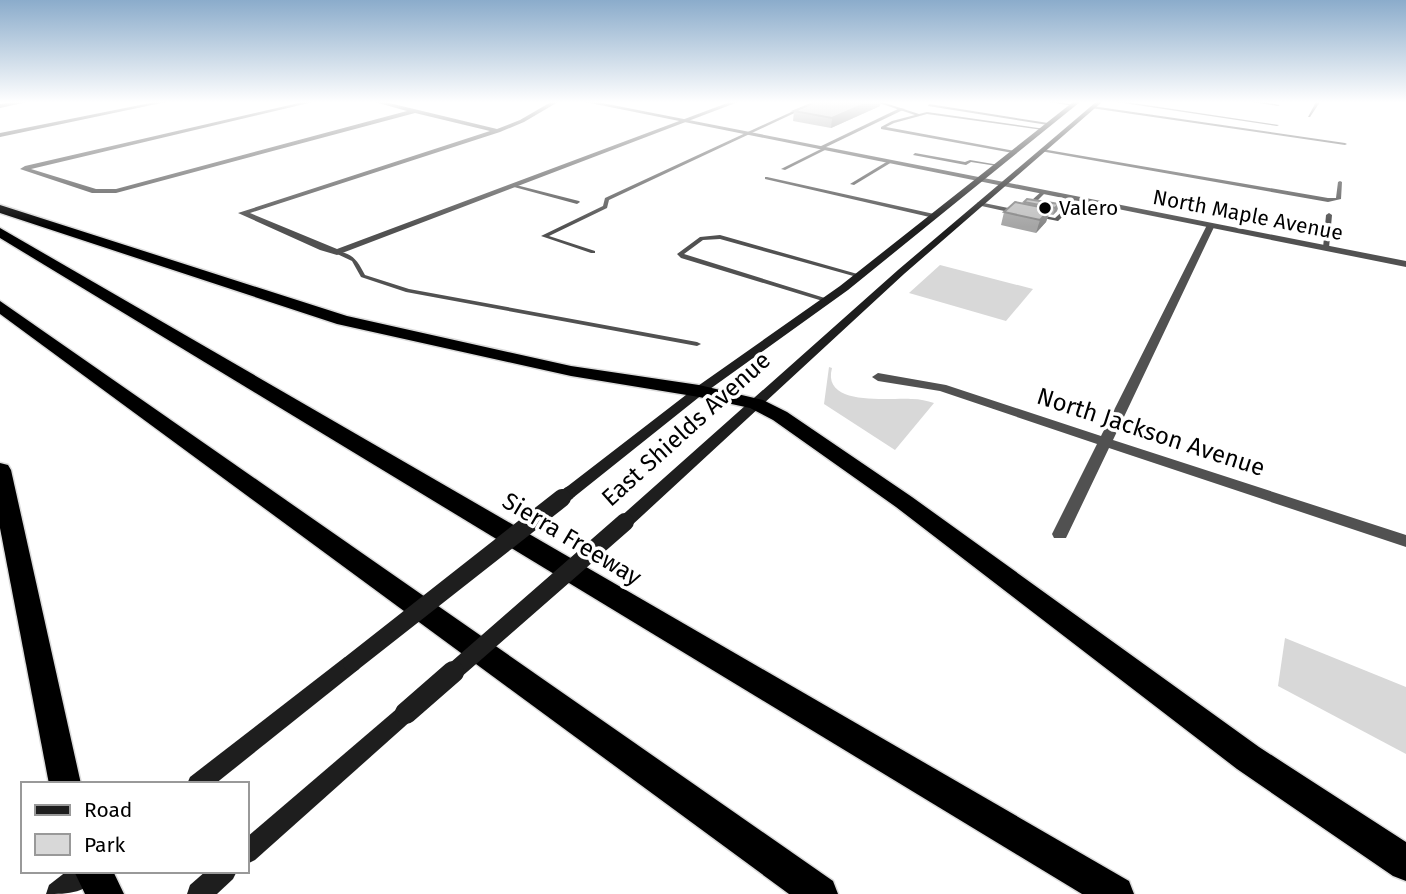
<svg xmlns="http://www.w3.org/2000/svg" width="1406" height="894" font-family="'Fira Sans',sans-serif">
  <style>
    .green { fill: #d8d8d8 }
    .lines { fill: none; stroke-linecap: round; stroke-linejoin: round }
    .motorway-casing { stroke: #dbdbdb; stroke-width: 3 }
    .service { fill: #515151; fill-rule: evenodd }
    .minor { fill: #515151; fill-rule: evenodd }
    .tertiary { fill: #515151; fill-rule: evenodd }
    .secondary { fill: #1e1e1e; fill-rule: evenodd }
    .motorway { fill: #000; fill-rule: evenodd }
    .secondary-bridge-far2 { stroke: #1e1e1e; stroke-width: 13 }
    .secondary-bridge-far1 { stroke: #1e1e1e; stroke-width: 18 }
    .secondary-bridge { stroke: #1e1e1e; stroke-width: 22 }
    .wall { fill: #a5a5a5 }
    .shaded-wall { fill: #868686 }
    .building { fill: #c0c0c0; stroke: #868686; stroke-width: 2 }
    .poi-dot { fill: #000; stroke: #fff; stroke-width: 2.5 }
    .labels { text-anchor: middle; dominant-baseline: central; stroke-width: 7; stroke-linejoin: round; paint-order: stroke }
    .far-poi-label { font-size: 21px; fill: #000; stroke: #fff; text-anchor: start }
    .far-street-label { font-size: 21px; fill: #000; stroke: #fff }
    .street-label { font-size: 24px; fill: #000; stroke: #fff }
  </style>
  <rect width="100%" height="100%" fill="#fff"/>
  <g class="green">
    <polygon points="940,265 1033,289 1006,321 909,293"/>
    <path d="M829 367 832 368C821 408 893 397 912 399 920 399 927 401 934 403L895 450 824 404Z"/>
    <polygon points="1285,638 1406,687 1406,754 1278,686"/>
  </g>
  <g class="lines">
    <g class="motorway-casing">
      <g id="motorway">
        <polygon points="0,205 347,316 571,366 699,385 763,400 787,412 912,497 1259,747 1406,842 1406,881 1393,876 1237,769 896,507 773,420 750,408 699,397 571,376 337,324 0,213"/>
        <polygon points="0,228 1129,881 1134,894 1082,894 0,238"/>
        <polygon points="0,301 833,881 838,894 789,894 0,314"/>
        <polygon points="0,463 8,465 11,470 81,784 49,784 0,528"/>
        <polygon points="74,871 113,871 124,894 85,894"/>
      </g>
    </g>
    <g class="service">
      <polygon points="813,102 818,102 609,200 607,208 549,236 595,251 595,253 591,253 541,236 603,206 605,198"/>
      <polygon points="876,102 882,102 919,114 927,112 1045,129 1043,130 927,114 894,123 886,127 1015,151 1013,153 881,129 881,127 892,121 915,115"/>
      <polygon points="1049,102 1058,102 1075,105 1073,106"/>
      <polygon points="1117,102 1126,102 1279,125 1277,126"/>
      <polygon points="1252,102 1262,102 1280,105 1278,106"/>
      <polygon points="1316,102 1320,102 1310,117 1308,117"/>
      <polygon points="929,104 1048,123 1050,124 1048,125 928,106"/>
      <polygon points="1092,106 1345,143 1347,144 1345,145 1091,108"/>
      <polygon points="823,148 827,149 785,170 781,169"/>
      <polygon points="1042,149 1328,198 1336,198 1338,182 1340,181 1342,182 1341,199 1328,202 1040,151"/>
      <polygon points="915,153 965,162 970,160 999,165 997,166 971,162 966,165 913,155"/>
      <polygon points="888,161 892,162 854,185 850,184"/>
      <polygon points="767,177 934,214 937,216 934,218 765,179 765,177"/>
      <polygon points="516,185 579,201 580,202 577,204 514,187 514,185"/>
      <polygon points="1042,191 1046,192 1036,202 1032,202 1032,200"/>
      <polygon points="1078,197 1081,199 1080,200 1058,221 1032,216 1035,214 1055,218"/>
      <polygon points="979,202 1018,210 1021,212 1018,214 977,205 977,203"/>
      <polygon points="1329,213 1332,215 1329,248 1326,250 1323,248 1326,215"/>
      <polygon points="720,235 861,275 862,276 857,277 720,239 703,240 684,254 828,299 829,300 826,302 681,258 677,254 700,237"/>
      <path d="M335 251C353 253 357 260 365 275L409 289 697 342 701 344 697 346 406 292 361 277 352 261 335 253Z"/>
    </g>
    <g class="minor">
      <polygon points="14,102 27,102 0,108 0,104"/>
      <polygon points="155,102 166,102 0,137 0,133"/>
      <polygon points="303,102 313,102 31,169 96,189 116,189 407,111 375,102 385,102 497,129 520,120 551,102 558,102 524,122 500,132 250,213 337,249 730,102 738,102 337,255 320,250 238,213 490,131 415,113 116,193 92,193 20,169 25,166"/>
      <polygon points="900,108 905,109 822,149 817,148"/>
      <polygon points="1208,223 1215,225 1113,440 1406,535 1406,547 1109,448 1066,538 1054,538 1052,534 1097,444 940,391 878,381 872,377 878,373 946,385 1101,436"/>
    </g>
    <polygon class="tertiary" points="585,102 597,102 1406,261 1406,267"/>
    <g class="secondary">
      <polygon points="1073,102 1080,102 848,290 703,394 574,497 564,497 561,493 564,489 695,388 840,286"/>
      <polygon points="1096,102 1102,102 904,274 631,526 619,526 617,522 619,518 898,270"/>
      <polygon points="352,655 359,657 362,663 359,669 215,784 187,784 190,777 345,657"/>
      <polygon points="406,704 413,707 416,713 413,719 255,860 247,864 247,837 399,707"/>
      <path d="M67 871H99C89 894 68 894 46 894L49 885Z"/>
      <polygon points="206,871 237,871 233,879 217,894 187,894 190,885"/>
    </g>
    <use href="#motorway" class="motorway"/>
    <polyline class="secondary-bridge-far2" points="560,500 569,493"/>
    <g class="secondary-bridge-far1">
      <polyline points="352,663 562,498"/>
      <polyline points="451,674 625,522"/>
    </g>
    <polyline class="secondary-bridge" points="406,713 453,672"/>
  </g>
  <g class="wall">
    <polygon points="880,106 831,128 793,121 794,111"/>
    <polygon points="1024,202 1059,204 1057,211 1053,215 1049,214 1046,222 1036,233 1001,225 1004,212 1023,204"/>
  </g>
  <g class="shaded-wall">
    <polygon points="869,102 881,102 880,106 831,128 832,118"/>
    <polygon points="1059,204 1057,211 1053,215 1055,208"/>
    <polygon points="1050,209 1046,222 1036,233 1040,220"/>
  </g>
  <g class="building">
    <polygon points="816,102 869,102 832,118 794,111"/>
    <polygon points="1027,199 1059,204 1055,208 1024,202"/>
    <polygon points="1015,202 1050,209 1040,220 1004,212"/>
  </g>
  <linearGradient id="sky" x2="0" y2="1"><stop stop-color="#8baccb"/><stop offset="0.45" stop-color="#fff"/><stop offset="1" stop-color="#fff" stop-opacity="0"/></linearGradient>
  <rect width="1406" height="227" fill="url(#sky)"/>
  <circle class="poi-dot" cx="1045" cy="208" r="7"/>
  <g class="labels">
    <g class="far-poi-label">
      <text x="1059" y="208">Valero</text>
    </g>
    <g class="far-street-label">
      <text transform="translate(1248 215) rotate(11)">North Maple Avenue</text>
    </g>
    <g class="street-label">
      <text transform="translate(686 429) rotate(-42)">East Shields Avenue</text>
      <text transform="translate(1151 432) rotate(18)">North Jackson Avenue</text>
      <text transform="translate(572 539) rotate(31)">Sierra Freeway</text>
    </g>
  </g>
  <rect x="21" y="782" width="228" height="91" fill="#ffffff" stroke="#999999" stroke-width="2"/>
  <rect x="35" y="805" width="35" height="10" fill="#1e1e1e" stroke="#999999" stroke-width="2"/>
  <text x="84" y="817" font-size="21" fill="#000000">Road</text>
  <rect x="35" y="834" width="35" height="21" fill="#d8d8d8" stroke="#999999" stroke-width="2"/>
  <text x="84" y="852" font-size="21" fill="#000000">Park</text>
</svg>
